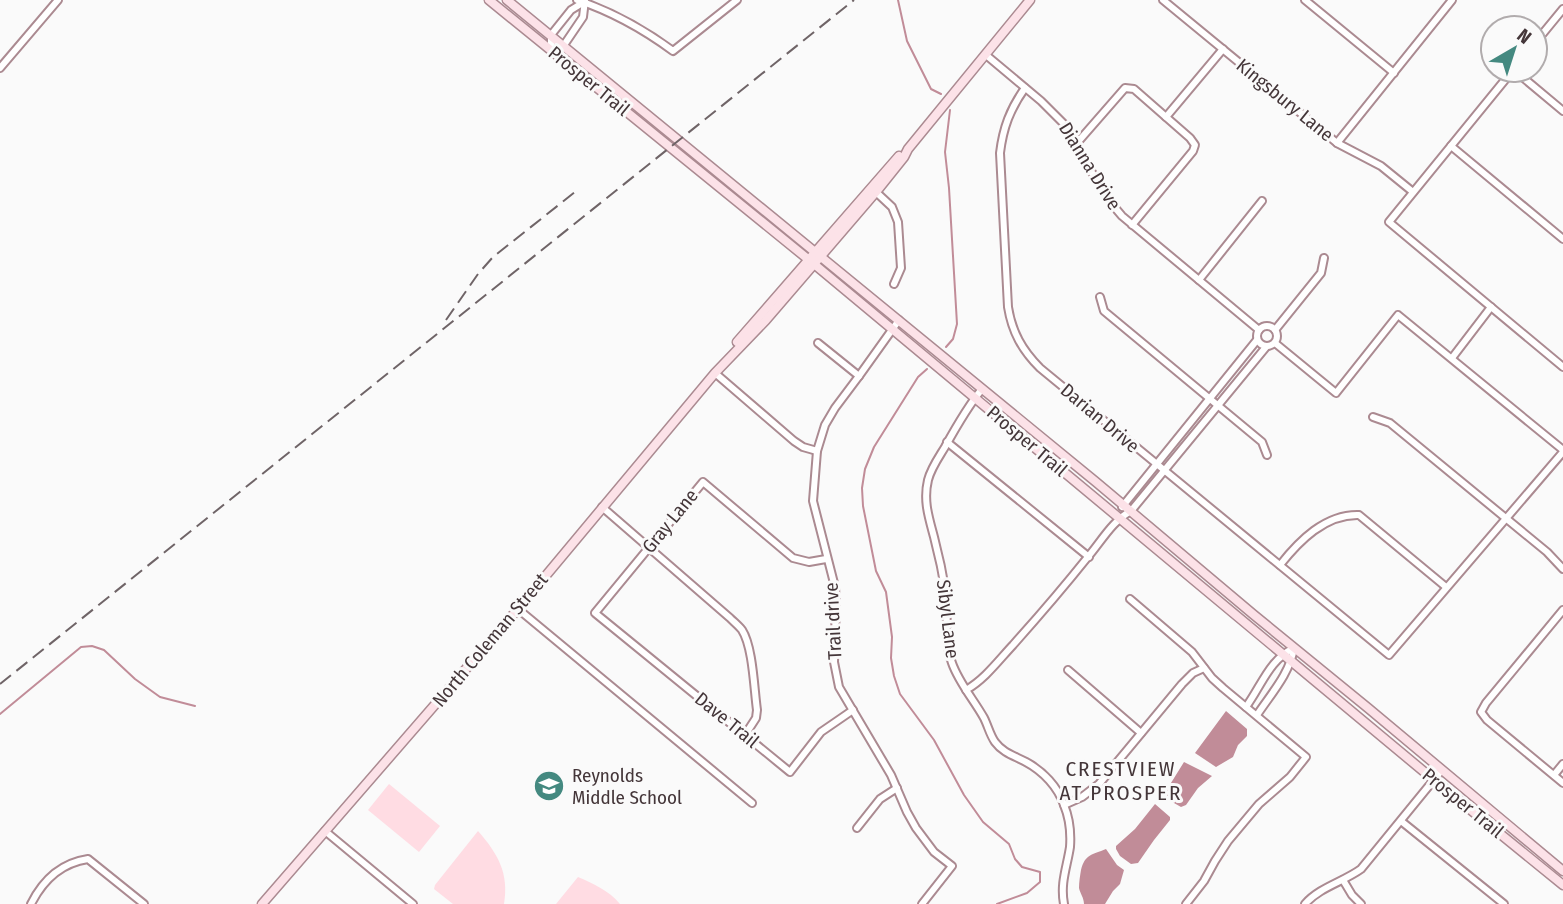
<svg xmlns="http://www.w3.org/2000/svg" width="1563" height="904" font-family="'Fira Sans Condensed',sans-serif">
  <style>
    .green { fill: #ffdce3 }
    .water { fill: #c18c98 }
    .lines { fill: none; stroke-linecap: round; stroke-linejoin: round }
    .stream { stroke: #c18c98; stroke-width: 2 }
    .street-casing { stroke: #ab8a91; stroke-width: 10 }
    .secondary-casing { stroke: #ab8a91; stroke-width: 11 }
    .street { stroke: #fff; stroke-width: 6 }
    .secondary { stroke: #fce2e8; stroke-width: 8 }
    .rail { stroke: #6f6467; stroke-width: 2; stroke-dasharray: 14 7; stroke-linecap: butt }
    .labels { text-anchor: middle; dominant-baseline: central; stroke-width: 6; stroke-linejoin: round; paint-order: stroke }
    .street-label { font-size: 19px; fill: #443639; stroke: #fafafa }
    .poi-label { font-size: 19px; fill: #443639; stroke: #fafafa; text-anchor: start }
    .neighbourhood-label { font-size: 21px; letter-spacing: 2px; fill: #443639; stroke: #fafafa }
  </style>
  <rect width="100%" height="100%" fill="#fafafa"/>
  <g class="green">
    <polygon points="389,784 440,826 419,852 368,810"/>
    <path d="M478 831C498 854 509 873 504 904H453L434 889 435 885Z"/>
    <path d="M578 877C594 884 608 890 620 904H556Z"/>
  </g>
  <g class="water">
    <polygon points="1226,711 1247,729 1247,736 1238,745 1233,757 1216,767 1195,753"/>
    <polygon points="1184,762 1212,776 1198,788 1186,805 1181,807 1167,799 1166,791"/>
    <polygon points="1155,804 1170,817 1170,820 1154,840 1138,863 1131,864 1120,856 1116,849 1116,846 1135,829"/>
    <path d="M1106 849 1117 865 1124 870 1120 884 1113 891 1105 904H1084C1084 898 1080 893 1079 888 1079 882 1080 876 1081 870 1085 854 1092 855 1106 849Z"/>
  </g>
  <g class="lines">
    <g class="stream">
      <polyline points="898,0 907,41 931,89 941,94"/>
      <polyline points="946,347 953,339 957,324 949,188 945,152 950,110"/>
      <polyline points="927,369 918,377 874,447 865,469 862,488 863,506 876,571 886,592 892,637 891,658 894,676 900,694 934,740 964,795 983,822 1009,844 1015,859 1022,867 1040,872 1040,882 1027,893 997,904"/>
      <polyline points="0,714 81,647 92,646 104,650 135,679 160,697 195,706"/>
    </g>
    <g class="street-casing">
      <g id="street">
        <path d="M577 0C613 12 643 29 673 51L737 0"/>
        <polyline points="1163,0 1337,143 1381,166 1413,192"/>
        <polyline points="1305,0 1394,73"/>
        <polyline points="584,2 571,10 551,35 551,50 564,45 583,17 585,0"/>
        <polyline points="1535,43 1563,9"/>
        <polyline points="986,55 1041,101 1068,128 1091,171 1111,203 1122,216 1259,330"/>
        <polyline points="0,68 58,0"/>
        <polyline points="1513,70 1389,222 1563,367"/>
        <polyline points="1514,70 1563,111"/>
        <path d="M1025 88C1010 109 1003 128 1000 153L1008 307C1012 332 1022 350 1040 368L1389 655 1563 452"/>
        <polyline points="1166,117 1223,49"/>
        <polyline points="1077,143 1125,88 1134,89 1190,138 1195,145 1193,151 1132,225"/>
        <polyline points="1337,143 1452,0"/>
        <polyline points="1451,146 1563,239"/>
        <polyline points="876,192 892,207 898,222 901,268 894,284"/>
        <polyline points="1199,280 1262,201"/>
        <polyline points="1100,297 1104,311 1262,442 1267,455"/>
        <polyline points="899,320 859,376 835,408 825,425 817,451 813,501 835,587 836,606 834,662 839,687 891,775 907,812 916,828 934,852 952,866 922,904"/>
        <circle cx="1267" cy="336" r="10"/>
        <polyline points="1275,330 1321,273 1324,258"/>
        <polyline points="818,343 859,376"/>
        <polyline points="1275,343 1336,393 1398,315 1563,450"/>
        <polyline points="1452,358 1491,307"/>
        <polyline points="715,373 794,441 803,447 817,451"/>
        <path d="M982 389C968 406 956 427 945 447 939 457 931 468 928 480 923 501 929 518 934 537 939 556 943 575 946 594 948 617 944 641 952 663 959 683 974 700 984 718 988 726 990 735 995 742 1003 753 1015 756 1026 762 1043 771 1058 787 1064 805 1069 817 1071 833 1070 847 1067 867 1060 883 1064 904"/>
        <polyline points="1373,417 1390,423 1547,552 1563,569"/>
        <polyline points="947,442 1089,557"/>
        <path d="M602 507 730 618C734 622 739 626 742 630 753 647 754 689 757 710L756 718 745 735"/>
        <polyline points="1122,507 1257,340"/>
        <polyline points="826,559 809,562 793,558 703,482 595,613 790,772 821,732 853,710"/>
        <path d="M1280 565C1299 541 1325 514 1359 515L1446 587"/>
        <polyline points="1130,599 1192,652 1212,678 1223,688 1306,757 1290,777 1259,804 1228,841 1215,861 1204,881 1186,904"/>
        <polyline points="518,609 752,803"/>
        <polyline points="1563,610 1486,703 1481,712 1487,720 1563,783"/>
        <polyline points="1068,670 1141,733"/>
        <path d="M966 690C985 679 998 661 1013 645 1038 617 1063 588 1087 558 1101 542 1112 521 1131 511L1266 347"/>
        <path d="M1246 707C1262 685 1269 660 1294 648"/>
        <path d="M1257 715C1271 694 1290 673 1294 648"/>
        <polyline points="1554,775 1563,764"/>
        <polyline points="1064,805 1082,797 1099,784 1182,684 1193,673 1204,668"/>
        <polyline points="1401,821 1504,904"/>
        <polyline points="857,828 880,799 897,788"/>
        <polyline points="325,831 413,904"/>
        <polyline points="1343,880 1352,895 1361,904"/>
        <path d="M31 904C43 880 61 863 88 859L144 904"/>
        <path d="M1305 904C1320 887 1343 882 1361 869L1441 771"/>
      </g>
    </g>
    <g class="secondary-casing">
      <g id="secondary">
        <polyline points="489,0 814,264 1434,780 1563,885"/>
        <polyline points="507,0 1096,482 1254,615 1368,708 1563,871"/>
        <polyline points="737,342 899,156"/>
        <polyline points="262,904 518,609 715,373 766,320 876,192 904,157 908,149 1030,0"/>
      </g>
    </g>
    <use href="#street" class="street"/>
    <use href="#secondary" class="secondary"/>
    <g class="rail">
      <polyline points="446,320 478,274 493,257 575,192"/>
      <polyline points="0,684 854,0"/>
    </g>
  </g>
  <defs>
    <g id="school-disc" transform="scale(1.575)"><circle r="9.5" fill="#448980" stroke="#fafafa"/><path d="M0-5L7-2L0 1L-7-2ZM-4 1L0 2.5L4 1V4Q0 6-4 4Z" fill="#fff"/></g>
  </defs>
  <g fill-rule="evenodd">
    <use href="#school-disc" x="549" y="786"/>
  </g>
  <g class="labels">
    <g class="street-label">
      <text transform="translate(589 81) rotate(39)">Prosper Trail</text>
      <text transform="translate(1285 100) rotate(39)">Kingsbury Lane</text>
      <text transform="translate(1090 166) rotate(58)">Dianna Drive</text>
      <text transform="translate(1100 418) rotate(40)">Darian Drive</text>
      <text transform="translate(1027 441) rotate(40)">Prosper Trail</text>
      <text transform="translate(670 521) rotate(-51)">Gray Lane</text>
      <text transform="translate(948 619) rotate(83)">Sibyl Lane</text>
      <text transform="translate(833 621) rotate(-93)">Trail drive</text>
      <text transform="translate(490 640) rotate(-50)">North Coleman Street</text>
      <text transform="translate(727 720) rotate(39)">Dave Trail</text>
      <text transform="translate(1463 803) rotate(39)">Prosper Trail</text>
    </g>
    <g class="poi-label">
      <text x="572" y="775">Reynolds<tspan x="572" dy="22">Middle School</tspan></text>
    </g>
    <g class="neighbourhood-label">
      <text x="1121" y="769">CRESTVIEW<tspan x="1121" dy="24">AT PROSPER</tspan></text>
    </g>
  </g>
  <g transform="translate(1514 49) rotate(39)"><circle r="33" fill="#fafafa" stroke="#b1acad" stroke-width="2"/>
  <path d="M0-5L12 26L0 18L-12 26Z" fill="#448980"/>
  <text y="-10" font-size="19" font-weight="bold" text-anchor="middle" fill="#443639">N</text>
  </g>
</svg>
